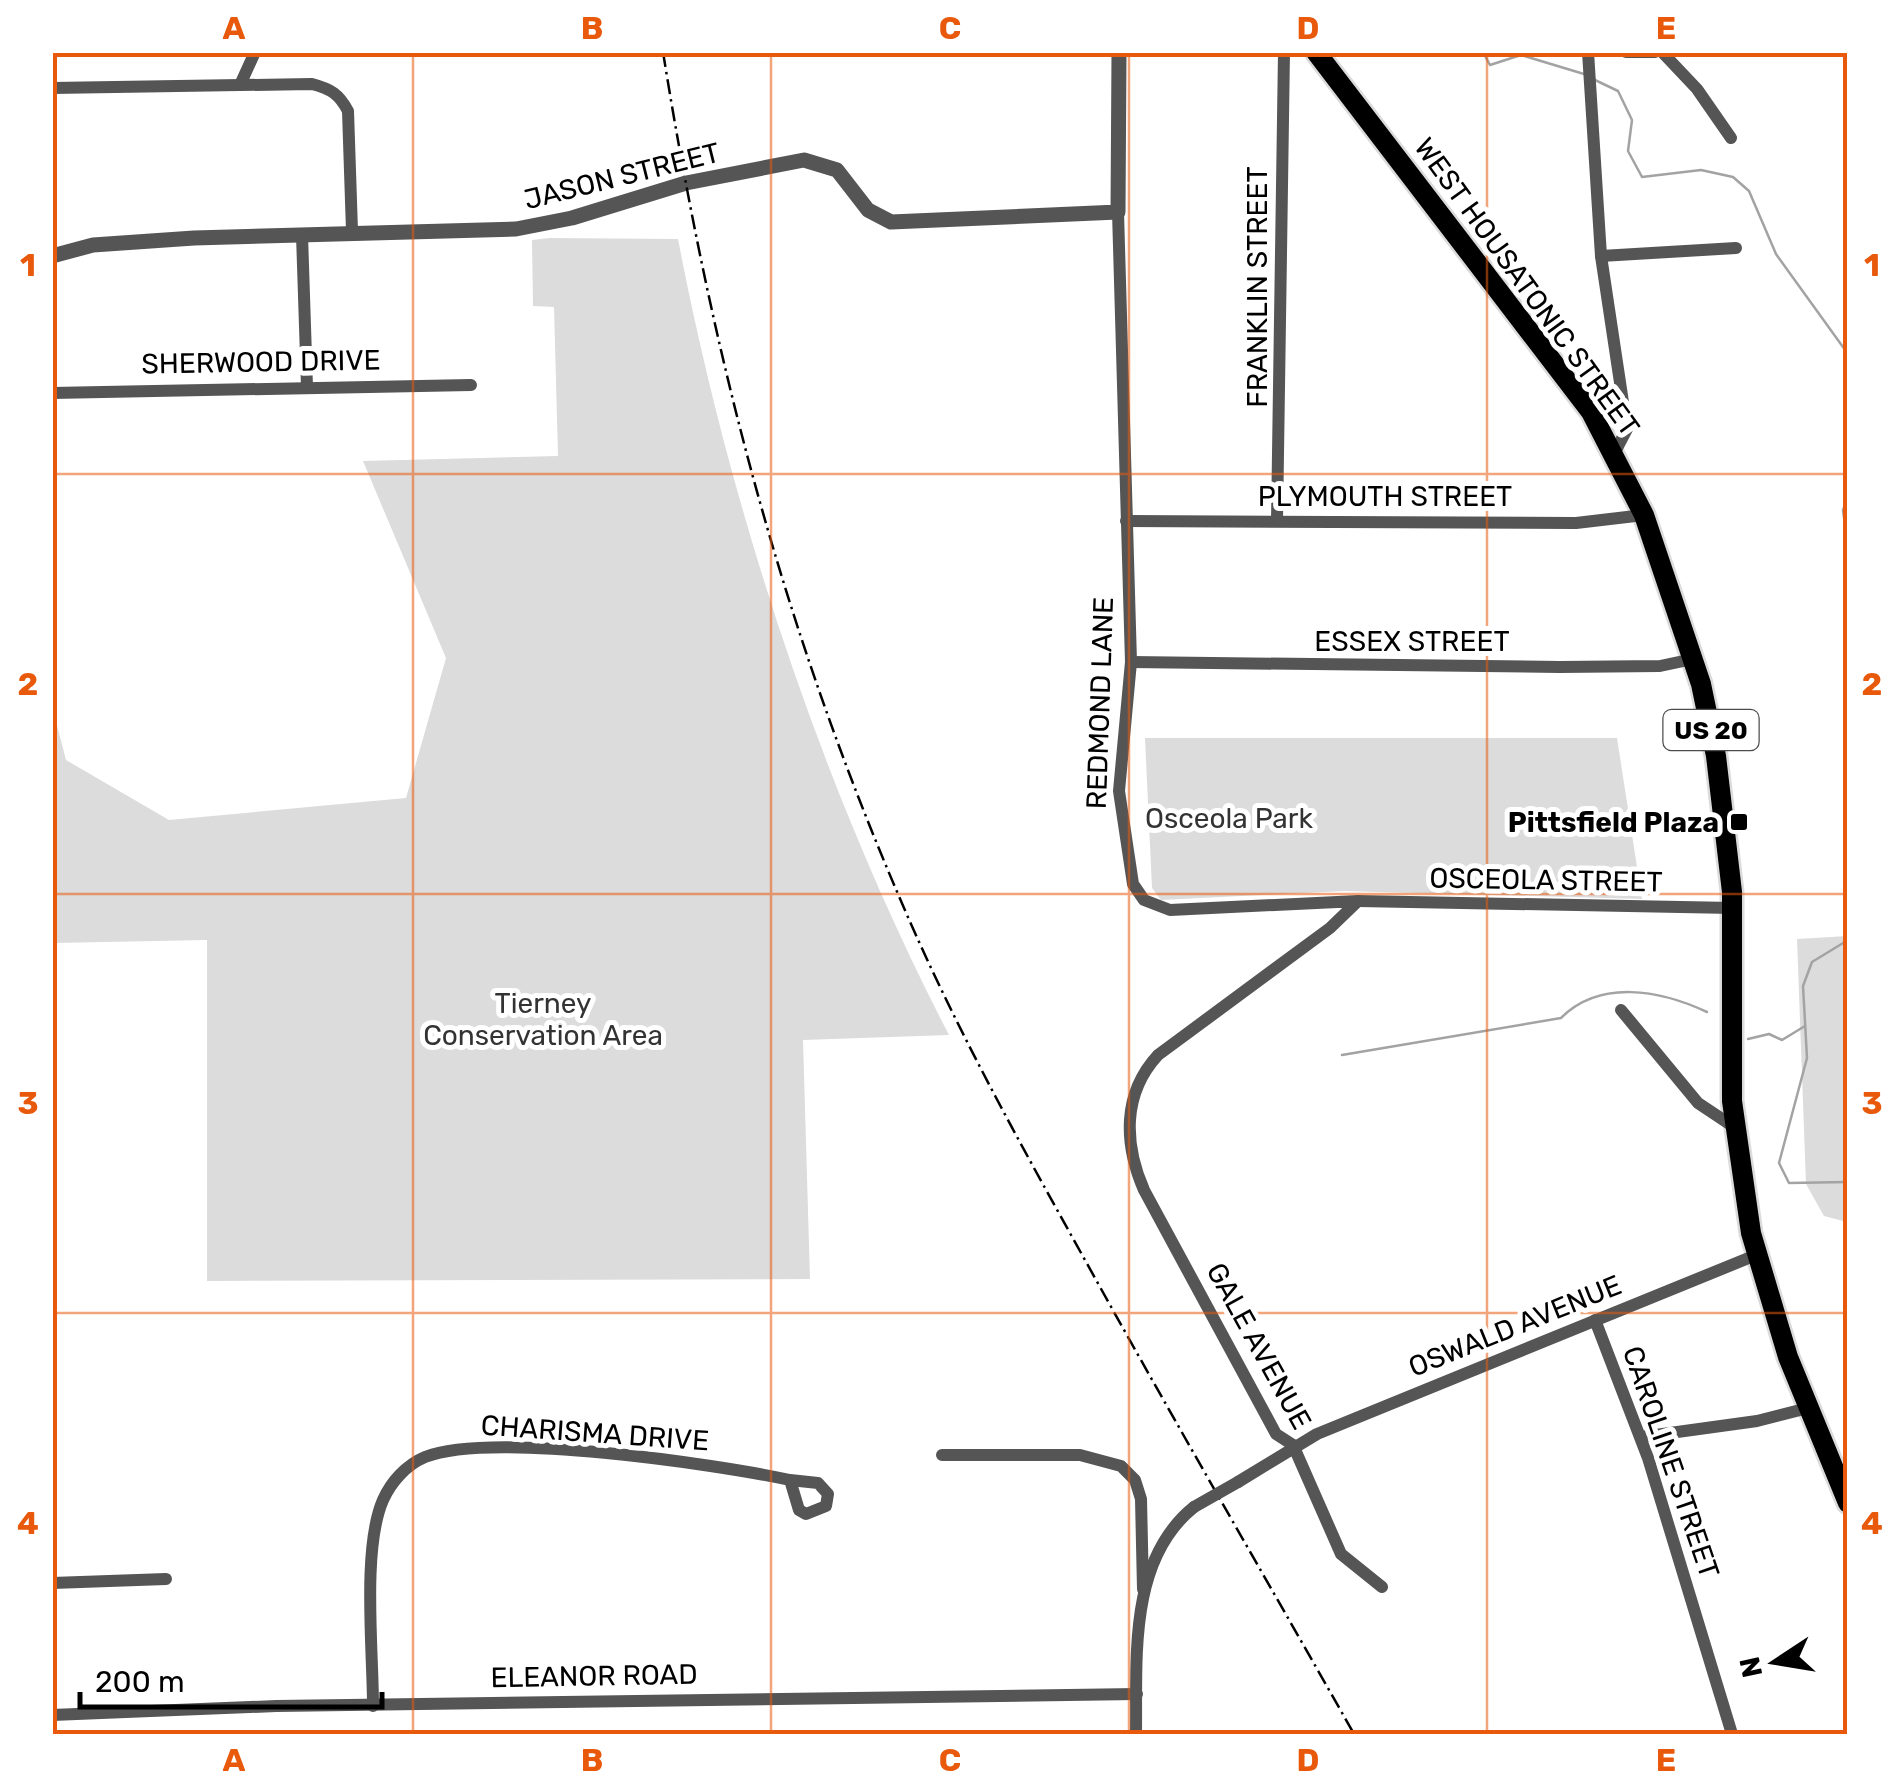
<svg xmlns="http://www.w3.org/2000/svg" width="1900" height="1787" font-family="Rubik,sans-serif">
  <style>
    .green { fill: #dcdcdc }
    .lines { fill: none; stroke-linecap: round; stroke-linejoin: round }
    .stream { stroke: #a3a3a3; stroke-width: 2.5 }
    .trunk-casing { stroke: #dbdbdb; stroke-width: 25 }
    .minor { stroke: #555; stroke-width: 12 }
    .tertiary { stroke: #555; stroke-width: 15 }
    .trunk { stroke: #000; stroke-width: 20 }
    .rail { stroke: #000; stroke-width: 2.5; stroke-dasharray: 15 5 2.5 5; stroke-linecap: butt }
    .minor-bridge { stroke: #555; stroke-width: 12 }
    .grid { fill: none; stroke: #e8590c; stroke-width: 2.5; stroke-opacity: 0.55 }
    .poi-dot { fill: #000; stroke: #fff; stroke-width: 4 }
    .labels { text-anchor: middle; dominant-baseline: central; stroke-width: 10; stroke-linejoin: round; paint-order: stroke }
    .shield { fill: #fff; stroke: #4c4c4c; stroke-width: 2.5 }
    .shield-label { font-size: 25px; font-weight: bold; fill: #000 }
    .street-label { font-size: 28px; fill: #000; stroke: #fff }
    .park-label { font-size: 28px; fill: #333; stroke: #fff }
    .poi-label { font-size: 28px; font-weight: bold; fill: #000; stroke: #fff; text-anchor: end }
    .neatline { fill: none; stroke: #e8590c; stroke-width: 4 }
    .grid-label { font-size: 32px; text-anchor: middle; font-weight: bold; fill: #e8590c }
  </style>
  <rect width="100%" height="100%" fill="#fff"/>
  <g class="green">
    <path d="M549 238 678 239C730 510 822 790 949 1035L803 1040 810 1279 207 1281V940L53 943V710L66 760 169 820 406 798 446 658 363 461 558 456 554 307 533 306 532 240Z"/>
    <polygon points="1145,738 1617,738 1642,899 1344,891 1161,900 1152,888"/>
    <polygon points="1847,936 1848,936 1847,1222 1824,1216 1806,1184 1797,939"/>
  </g>
  <g class="lines">
    <g class="stream">
      <polyline points="1483,52 1490,65 1521,55 1584,74"/>
      <polyline points="1595,80 1618,91 1632,120 1628,151 1642,177 1701,170 1733,177 1749,191 1776,254 1848,354"/>
      <polyline points="1848,497 1843,510 1848,548"/>
      <polyline points="1848,940 1812,962 1803,986 1807,1058 1779,1163 1789,1183 1848,1182"/>
      <polyline points="1748,1039 1769,1034 1782,1040 1805,1026"/>
      <path d="M1342 1055 1561 1018C1600 979 1660 990 1707 1012"/>
    </g>
    <g class="trunk-casing">
      <polyline id="trunk" points="1316,52 1591,412 1644,515 1701,684 1716,756 1732,892 1732,1101 1751,1233 1788,1357 1848,1503"/>
    </g>
    <g class="minor">
      <polyline points="1588,52 1601,256 1627,429 1615,452"/>
      <polyline points="1626,52 1655,52"/>
      <polyline points="1662,52 1697,89 1731,138"/>
      <polyline points="240,85 255,52"/>
      <path d="M52 88 312 84C331 89 339 94 348 111L352 231"/>
      <path d="M1118 212 1131 662 1119 791 1133 884 1144 900 1170 910 1358 901 1330 928 1158 1055C1122 1094 1124 1144 1144 1190L1276 1434 1293 1445"/>
      <polyline points="302,235 307,387"/>
      <polyline points="1601,256 1736,248"/>
      <polyline points="52,393 471,385"/>
      <polyline points="1126,521 1576,523 1644,515"/>
      <polyline points="1277,521 1284,52"/>
      <polyline points="1131,662 1560,667 1660,666 1693,659"/>
      <polyline points="1358,901 1733,908"/>
      <polyline points="1621,1010 1698,1103 1734,1127"/>
      <polyline points="1595,1320 1648,1458 1732,1734"/>
      <polyline points="1641,1437 1757,1421 1808,1408"/>
      <polyline points="1293,1445 1341,1554 1382,1587"/>
      <polyline points="942,1455 1080,1455 1121,1466 1135,1480 1141,1499 1143,1589"/>
      <polyline points="1238,1482 1317,1434 1756,1255"/>
      <polyline points="52,1583 166,1579"/>
      <path d="M373 1706C373 1651 362 1548 383 1500 391 1482 406 1465 425 1457 491 1431 715 1464 790 1480L799 1510 806 1514 826 1506 828 1494 818 1483 790 1480"/>
      <polyline points="52,1715 276,1706 1137,1694"/>
      <path d="M1136 1734C1137 1658 1128 1560 1194 1507"/>
    </g>
    <polyline class="tertiary" points="52,256 93,245 194,238 516,229 572,218 686,183 804,160 837,170 868,210 891,222 1118,212 1119,52"/>
    <use href="#trunk" class="trunk"/>
    <path class="rail" d="M663 52C711 351 781 623 901 901 957 1032 1026 1154 1095 1278 1180 1431 1268 1582 1354 1734"/>
    <polyline class="minor-bridge" points="1194,1507 1238,1482"/>
  </g>
  <path class="grid" d="M413 52V1734M771 52V1734M1129 52V1734M1487 52V1734M52 474H1848M52 894H1848M52 1313H1848"/>
  <rect class="poi-dot" x="1729" y="812" width="20" height="20" rx="5"/>
  <g class="labels">
    <rect class="shield" x="1663.5" y="710" width="95" height="40" rx="8"/>
    <g class="shield-label">
      <text x="1711" y="730">US 20</text>
    </g>
    <g class="street-label">
      <text transform="translate(622 176) rotate(-14)">JASON STREET</text>
      <text transform="translate(1257 287) rotate(-90)">FRANKLIN STREET</text>
      <text transform="translate(1527 287) rotate(54)">WEST HOUSATONIC STREET</text>
      <text transform="translate(261 362) rotate(-1)">SHERWOOD DRIVE</text>
      <text x="1385" y="496">PLYMOUTH STREET</text>
      <text x="1412" y="641">ESSEX STREET</text>
      <text transform="translate(1100 703) rotate(-88)">REDMOND LANE</text>
      <text transform="translate(1546 880) rotate(1)">OSCEOLA STREET</text>
      <text transform="translate(1515 1326) rotate(-22)">OSWALD AVENUE</text>
      <text transform="translate(1259 1346) rotate(61)">GALE AVENUE</text>
      <text transform="translate(595 1433) rotate(4)">CHARISMA DRIVE</text>
      <text transform="translate(1671 1462) rotate(71)">CAROLINE STREET</text>
      <text transform="translate(594 1676) rotate(-1)">ELEANOR ROAD</text>
    </g>
    <g class="park-label">
      <text x="1229" y="818">Osceola Park</text>
      <text x="543" y="1003">Tierney<tspan x="543" dy="32">Conservation Area</tspan></text>
    </g>
    <g class="poi-label">
      <text x="1719" y="822">Pittsfield Plaza</text>
    </g>
  </g>
  <rect width="1900" height="1787" fill="none" stroke="#ffffff" stroke-width="110"/>
  <g transform="translate(1775 1662) rotate(258)" stroke="#ffffff" stroke-width="8" paint-order="stroke">
  <path d="M0-8L18 38L0 25L-18 38Z" fill="#000000"/>
  <text y="-15" font-size="28" font-weight="bold" text-anchor="middle" fill="#000000">N</text>
  </g>
  <path d="M80 1692v15h302v-15" fill="none" stroke="#000000" stroke-width="5"/>
  <text x="95" y="1692" font-size="30" fill="#000000" stroke="#ffffff" stroke-width="8" paint-order="stroke">200 m</text>
  <rect x="55" y="55" width="1790" height="1677" class="neatline"/>
  <g class="grid-label">
    <text x="234" y="39">A</text>
    <text x="592" y="39">B</text>
    <text x="950" y="39">C</text>
    <text x="1308" y="39">D</text>
    <text x="1666" y="39">E</text>
    <text x="28" y="276">1</text>
    <text x="1872" y="276">1</text>
    <text x="28" y="695">2</text>
    <text x="1872" y="695">2</text>
    <text x="28" y="1114">3</text>
    <text x="1872" y="1114">3</text>
    <text x="28" y="1534">4</text>
    <text x="1872" y="1534">4</text>
    <text x="234" y="1771">A</text>
    <text x="592" y="1771">B</text>
    <text x="950" y="1771">C</text>
    <text x="1308" y="1771">D</text>
    <text x="1666" y="1771">E</text>
  </g>
</svg>
